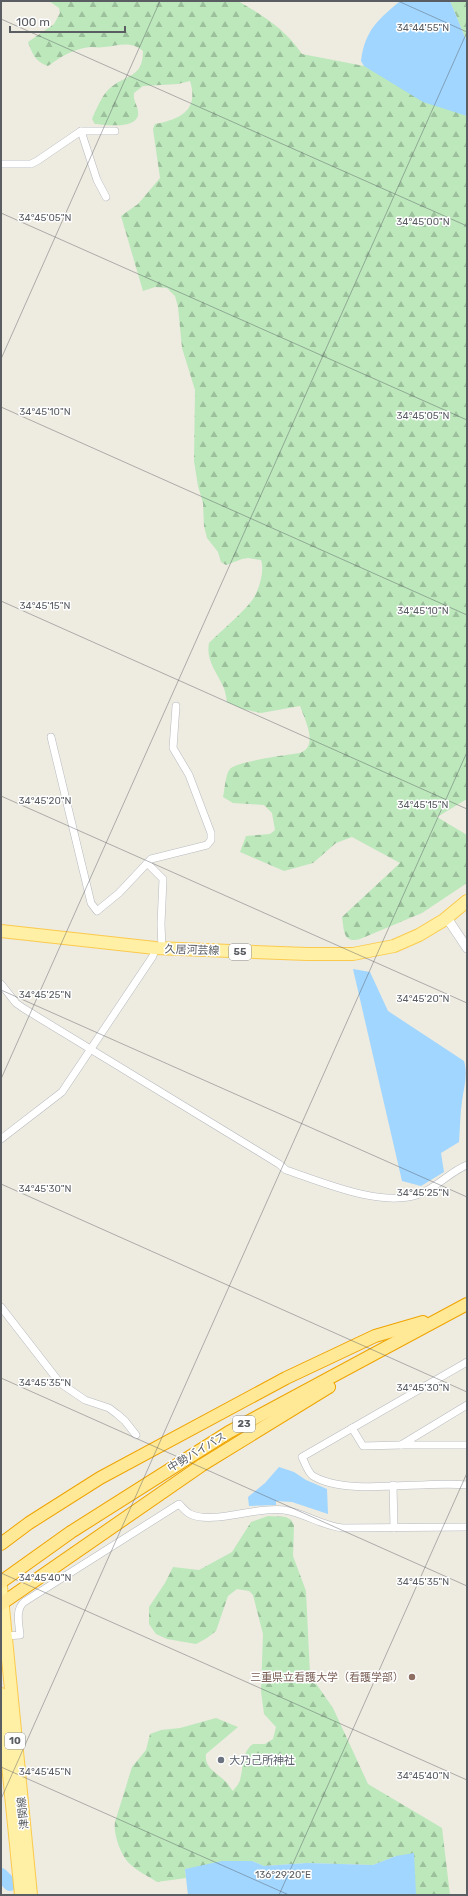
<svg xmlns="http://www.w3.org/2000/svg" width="468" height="1896" font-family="Rubik,'Noto Sans JP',sans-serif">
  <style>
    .forest { fill: url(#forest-firs) }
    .water { fill: #a0d6ff }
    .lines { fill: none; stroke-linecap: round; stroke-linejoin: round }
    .river { stroke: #a0d6ff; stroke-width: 14 }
    .minor-casing { stroke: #b7babf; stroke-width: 8 }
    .tertiary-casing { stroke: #b7babf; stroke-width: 10 }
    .primary-casing { stroke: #fbca4d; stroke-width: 14 }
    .trunk-casing { stroke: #efa400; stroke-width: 14 }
    .minor { stroke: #fff; stroke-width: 7 }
    .tertiary { stroke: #fff; stroke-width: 9 }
    .primary { stroke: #fff0a5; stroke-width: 12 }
    .trunk { stroke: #ffe896; stroke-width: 12 }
    .ticks { fill: none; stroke: #5a5e63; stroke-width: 1; stroke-opacity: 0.45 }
    .education-dot { fill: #8d6e63; stroke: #fff; stroke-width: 1.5 }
    .worship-dot { fill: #6b7280; stroke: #fff; stroke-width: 1.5 }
    .labels { text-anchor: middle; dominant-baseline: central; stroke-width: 3; stroke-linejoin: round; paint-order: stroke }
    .shield { fill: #fff; stroke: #8c8e92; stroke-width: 1 }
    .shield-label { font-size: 10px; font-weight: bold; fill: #5a5e63 }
    .street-label { font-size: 11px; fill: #5a5e63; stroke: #fff }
    .education-label { font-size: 11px; fill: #785e54; stroke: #fff; text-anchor: end }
    .worship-label { font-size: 11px; fill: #5b616d; stroke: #fff; text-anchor: start }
    .ticks-label { font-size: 10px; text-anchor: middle; fill: #5a5e63; stroke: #fff; stroke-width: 3; stroke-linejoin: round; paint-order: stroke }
  </style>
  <defs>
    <pattern id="forest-firs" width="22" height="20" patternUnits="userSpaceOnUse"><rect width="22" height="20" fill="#bce8bb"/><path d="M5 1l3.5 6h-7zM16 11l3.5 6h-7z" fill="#9cbf9c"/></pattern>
  </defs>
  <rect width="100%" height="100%" fill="#eeebe1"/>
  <g class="forest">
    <path d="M49 1H238C264 16 285 29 302 54L364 66 467 116V799L437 817 467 835V883L422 913 360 939C343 944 344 930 342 917L400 863 352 837 336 843 313 863 284 871 240 852 246 836 270 834 275 830 272 813 264 805 233 803 223 797C225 789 225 775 230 769 238 761 287 755 300 753 319 746 305 720 300 706L261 713 243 709 227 702C226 696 225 689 222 684 215 670 206 659 209 643 221 631 245 611 253 599 259 590 265 570 261 560L248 558 242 559 226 565 221 562 218 552 207 538 204 526 203 503 198 486 194 461 195 390 182 348 178 307 175 296 167 288 155 287 143 291 121 216 138 204 160 178 153 129 155 124C181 119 199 110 190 81L178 84 143 86 134 93C133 101 137 104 138 111 141 130 105 125 95 124L92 119C96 110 102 95 109 89 125 74 143 79 143 51 130 40 118 46 104 47 100 48 95 47 91 47 75 48 60 57 48 66 35 62 32 53 28 42L54 24 60 13 59 8Z"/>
    <polygon points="450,1 467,1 467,42"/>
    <path d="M268 1516 286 1517 291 1520 294 1525 293 1556 306 1591 310 1675 333 1708 368 1784 442 1828 450 1895H416L415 1889 396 1856 373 1865 307 1863 264 1866 252 1861 185 1869 186 1878 157 1882C148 1876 137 1871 130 1864 121 1856 113 1834 115 1822L132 1767 146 1750 150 1734 161 1730 180 1728 216 1718 238 1727 206 1754C204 1768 216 1772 225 1781 228 1783 230 1788 233 1791 235 1788 239 1784 240 1780 244 1767 241 1753 253 1744H265L273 1739 276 1727 264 1714 261 1691 263 1634 253 1595 249 1591 237 1589 228 1596 216 1631 207 1638 196 1644 167 1639 156 1634 149 1624V1607L165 1583 173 1567 199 1570 232 1552 251 1522Z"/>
  </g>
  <g class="water">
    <path d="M400 1H450L467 42V116L423 102 364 66 361 61C365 30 378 20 400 1Z"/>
    <path d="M353 969 370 972 388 1011 464 1061C468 1075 464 1087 462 1101 460 1115 460 1129 459 1142L441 1153 444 1172 421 1186 402 1181Z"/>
    <polygon points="279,1467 294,1472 306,1480 327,1489 328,1514 292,1502 276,1501 276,1505 249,1506 248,1497 265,1483"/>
    <polygon points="414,1853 416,1895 188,1895 185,1869 222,1861 252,1861 264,1866 307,1863 373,1865 396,1856"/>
  </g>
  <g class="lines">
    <polyline class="river" points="1,1875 10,1884"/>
    <g class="minor-casing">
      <g id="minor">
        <polyline points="81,131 97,180 106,197"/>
        <polyline points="1,164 31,164 37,161 81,131 115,131"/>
        <polyline points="51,737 91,903 97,911 119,893 151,859 207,845 211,840 211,833 189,775 173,748 176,706"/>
        <polyline points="147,863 163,879 161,924 162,949"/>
        <path d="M1 984 16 1003 23 1008 279 1164 286 1170C322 1182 379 1207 417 1195 436 1189 449 1172 467 1165"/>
        <polyline points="1,1139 62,1092 153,956 155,948"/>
        <polyline points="1,1307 60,1383 85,1400 109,1408 117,1414 125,1421 136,1435"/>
        <path d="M467 1362 302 1457C305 1463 308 1473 313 1476 348 1497 424 1480 467 1485"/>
        <polyline points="467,1405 401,1445 467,1445"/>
        <polyline points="352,1428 363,1446 401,1445"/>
        <polyline points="393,1485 394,1528"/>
        <path d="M6 1636 20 1635C19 1624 15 1610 24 1602L179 1504C183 1508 186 1512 190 1514 212 1525 257 1506 284 1510 305 1513 322 1526 343 1528L467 1527"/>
      </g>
    </g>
    <g class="tertiary-casing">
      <polyline id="tertiary" points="447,918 467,948"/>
    </g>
    <g class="primary-casing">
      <g id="primary">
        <polyline points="1,931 155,948 307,954 353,954 394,946 419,935 444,920 467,901"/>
        <polyline points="1,1587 31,1895"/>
        <polyline points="1,1694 21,1895"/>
      </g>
    </g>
    <g class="trunk-casing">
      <g id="trunk">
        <polyline points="1,1544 29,1523 100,1478 286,1378 375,1336 423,1322"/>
        <polyline points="1,1582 71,1532 229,1432 467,1304"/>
        <polyline points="1,1604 202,1465 329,1387"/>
      </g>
    </g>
    <use href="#minor" class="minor"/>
    <use href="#tertiary" class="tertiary"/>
    <use href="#primary" class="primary"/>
    <use href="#trunk" class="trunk"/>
  </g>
  <path class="ticks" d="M398 1 467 32M1 19 467 226M1 213 467 420M1 359 160 1M1 407 467 615M1 601 467 809M1 796 467 1003M1 990 467 1197M1 1079 467 32M1 1184 467 1392M1 1378 467 1586M1 1573 467 1780M1 1767 289 1895M1 1799 467 752M279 1895 467 1473"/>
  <circle class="education-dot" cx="412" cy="1677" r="4"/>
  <circle class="worship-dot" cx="221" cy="1760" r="4"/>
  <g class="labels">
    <g class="shield">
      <rect x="229" y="944" width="22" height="16" rx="3"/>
      <rect x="233" y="1416" width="22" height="16" rx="3"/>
      <rect x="5" y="1733" width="20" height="16" rx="3"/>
    </g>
    <g class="shield-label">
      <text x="240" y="952">55</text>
      <text x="244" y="1424">23</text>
      <text x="15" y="1741">10</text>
    </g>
    <g class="street-label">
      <text transform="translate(192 950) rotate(2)">久居河芸線</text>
      <text transform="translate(197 1452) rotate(-31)">中勢バイパス</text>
      <text transform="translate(23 1813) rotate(-96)">津関線</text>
    </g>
    <g class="education-label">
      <text x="404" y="1677">三重県立看護大学（看護学部）</text>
    </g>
    <g class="worship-label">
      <text x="229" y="1760">大乃己所神社</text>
    </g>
  </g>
  <g class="ticks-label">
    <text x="423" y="31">34°44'55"N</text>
    <text x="45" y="221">34°45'05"N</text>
    <text x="423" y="225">34°45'00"N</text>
    <text x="45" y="415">34°45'10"N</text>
    <text x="423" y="419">34°45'05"N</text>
    <text x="45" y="609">34°45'15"N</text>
    <text x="423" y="614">34°45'10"N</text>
    <text x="45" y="804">34°45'20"N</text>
    <text x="423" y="808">34°45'15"N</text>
    <text x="45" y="998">34°45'25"N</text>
    <text x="423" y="1002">34°45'20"N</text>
    <text x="45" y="1192">34°45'30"N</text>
    <text x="423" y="1196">34°45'25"N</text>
    <text x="45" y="1386">34°45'35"N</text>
    <text x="423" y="1391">34°45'30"N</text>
    <text x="45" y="1581">34°45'40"N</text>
    <text x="423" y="1585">34°45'35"N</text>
    <text x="45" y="1775">34°45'45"N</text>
    <text x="423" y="1779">34°45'40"N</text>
    <text x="283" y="1878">136°29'20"E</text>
  </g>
  <rect width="468" height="1896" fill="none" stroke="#5a5e63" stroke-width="4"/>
  <path d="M10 26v6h115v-6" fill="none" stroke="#5a5e63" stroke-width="2"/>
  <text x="16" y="26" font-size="12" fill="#5a5e63" stroke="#ffffff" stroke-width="3" paint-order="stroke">100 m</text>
</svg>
